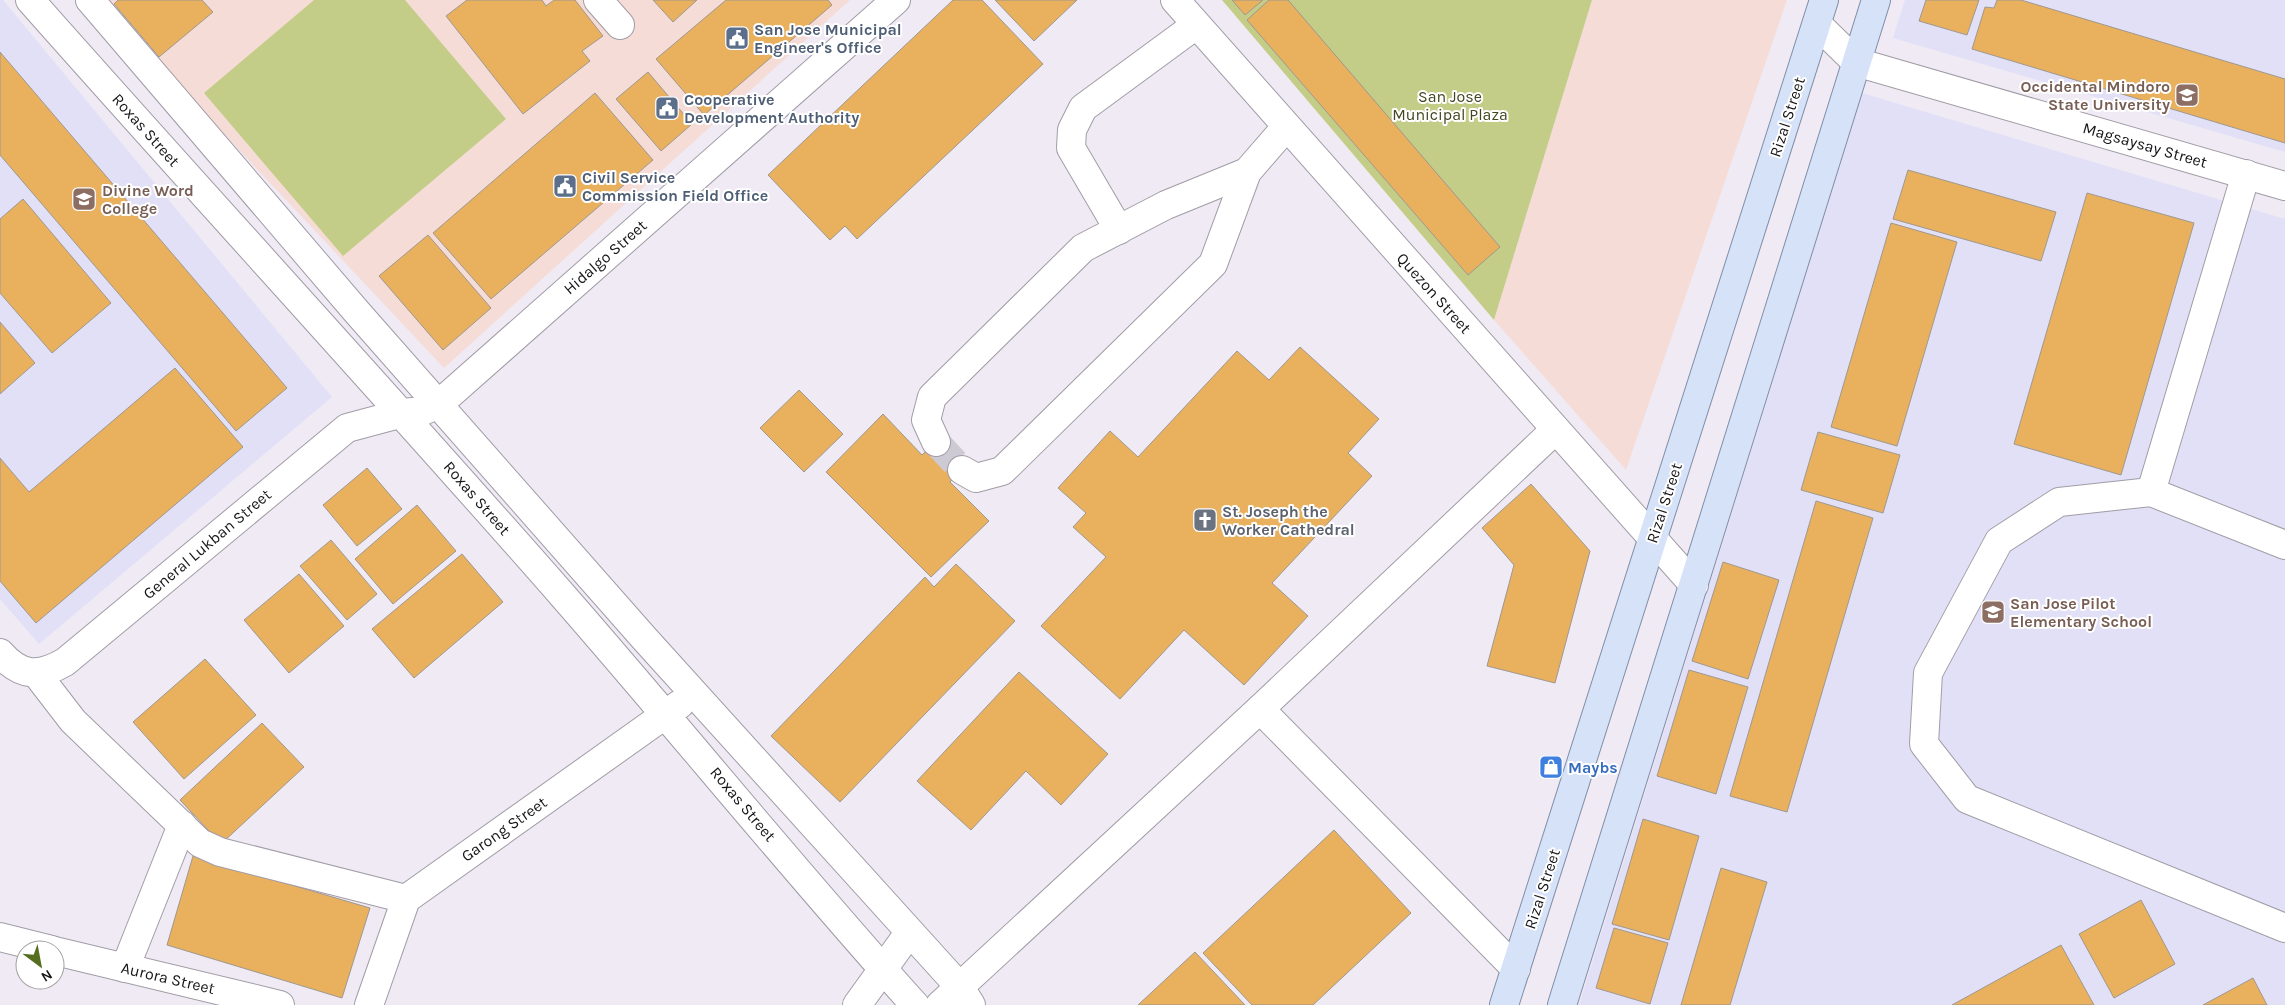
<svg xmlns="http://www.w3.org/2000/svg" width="2285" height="1005" font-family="Karla,sans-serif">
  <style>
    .commercial { fill: #f6dcd7 }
    .education { fill: #e2e0f6 }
    .green { fill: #c4cd87 }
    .building { fill: #e9b05e; stroke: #9e9890 }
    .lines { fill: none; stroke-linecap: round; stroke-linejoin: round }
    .minor-tunnel { stroke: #cecad3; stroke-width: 28; stroke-dasharray: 28 14; stroke-linecap: butt }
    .minor-casing { stroke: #a19ca6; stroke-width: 30 }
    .major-casing { stroke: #818ea7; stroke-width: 30 }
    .minor { stroke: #fff; stroke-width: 28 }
    .major { stroke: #d6e2f8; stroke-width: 28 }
    .labels { text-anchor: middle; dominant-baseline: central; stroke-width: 4; stroke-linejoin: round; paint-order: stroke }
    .service-label { font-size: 16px; font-weight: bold; fill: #4e5e75; stroke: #fff; text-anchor: start }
    .education-label { font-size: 16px; font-weight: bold; fill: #785e54; stroke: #fff; text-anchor: start }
    .park-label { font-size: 16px; fill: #434720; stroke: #fff }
    .street-label { font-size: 16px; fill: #151417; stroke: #fff }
    .worship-label { font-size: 16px; font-weight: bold; fill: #5b616d; stroke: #fff; text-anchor: start }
    .shop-label { font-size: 16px; font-weight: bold; fill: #366cbe; stroke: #fff; text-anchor: start }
  </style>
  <rect width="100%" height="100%" fill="#efeaf4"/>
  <g class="commercial">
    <polygon points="98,0 850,0 444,368"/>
    <polygon points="1592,0 1787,0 1626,470 1494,320"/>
  </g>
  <g class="education">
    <polygon points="0,0 3,0 332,397 39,644 0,599"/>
    <polygon points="1905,0 2285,0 2285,152 1893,38"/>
    <polygon points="1862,93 2285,219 2285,1005 1579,1005"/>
  </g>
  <g class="green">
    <polygon points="314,0 405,0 506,119 343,256 204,93"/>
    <polygon points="1222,0 1592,0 1494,320"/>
  </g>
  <g class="building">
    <polygon points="118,0 202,0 213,12 159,57 114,4"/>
    <polygon points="467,0 542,0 546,6 554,0 575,0 603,36 582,51 590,61 523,114 446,16"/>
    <polygon points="653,0 697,0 673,22"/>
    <polygon points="726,0 828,0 832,5 704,115 656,59"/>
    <polygon points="953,0 982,0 1043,64 857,239 845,226 830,240 768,175"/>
    <polygon points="995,0 1077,0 1034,41"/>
    <polygon points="1232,0 1263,0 1245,15"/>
    <polygon points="1269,0 1288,0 1500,247 1468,275 1247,20"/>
    <polygon points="1926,0 1979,0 1967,35 1919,21"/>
    <polygon points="1997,0 2021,0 2285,79 2285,143 1972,49 1985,7 1994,8"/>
    <polygon points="0,52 287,388 236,431 0,155"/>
    <polygon points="648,72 692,124 661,151 616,99"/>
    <polygon points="595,93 653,160 491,299 433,233"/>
    <polygon points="1908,170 2056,212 2041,261 1893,219"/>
    <polygon points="2087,193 2194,223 2121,475 2014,444"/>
    <polygon points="23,199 111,303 52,353 0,293 0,219"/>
    <polygon points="1891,223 1957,242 1897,446 1831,427"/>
    <polygon points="428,235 491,308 443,350 379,276"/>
    <polygon points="0,322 35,363 0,394"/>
    <polygon points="1300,347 1379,419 1348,453 1372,476 1272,583 1308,616 1244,685 1184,630 1120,699 1041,626 1106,557 1073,527 1086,513 1058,488 1110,431 1138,457 1237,351 1269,380"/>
    <polygon points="175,368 243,447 36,623 0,581 0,458 29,492"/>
    <polygon points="799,390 843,434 804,472 760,428"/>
    <polygon points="883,414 922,455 940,437 967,464 950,482 989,521 931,577 826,472"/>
    <polygon points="1818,432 1900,455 1883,513 1801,490"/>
    <polygon points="367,468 402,509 357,546 323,505"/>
    <polygon points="1531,484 1590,551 1555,683 1487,666 1514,565 1482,528"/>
    <polygon points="1816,501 1873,518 1787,812 1730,796"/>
    <polygon points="417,505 456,551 393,604 355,559"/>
    <polygon points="331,540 377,594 347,620 300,566"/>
    <polygon points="462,554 503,602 414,678 372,629"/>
    <polygon points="1723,562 1779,580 1748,679 1692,661"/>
    <polygon points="956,564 1015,621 840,802 771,736 925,577 934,587"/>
    <polygon points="299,574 344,626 289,673 244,620"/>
    <polygon points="205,659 256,715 184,779 133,722"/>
    <polygon points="1689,670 1748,687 1716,794 1657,776"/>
    <polygon points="1019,672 1108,754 1061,805 1026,771 971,830 917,781"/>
    <polygon points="262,723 304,767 221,844 180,800"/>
    <polygon points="1643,819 1699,836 1669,940 1612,924"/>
    <polygon points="1334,830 1411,913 1313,1005 1252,1005 1203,953"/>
    <polygon points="193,856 370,908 342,998 167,945"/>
    <polygon points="1721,868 1767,882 1730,1005 1681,1005"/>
    <polygon points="2141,900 2175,964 2114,998 2079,934"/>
    <polygon points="1614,928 1668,943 1650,1004 1596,988"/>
    <polygon points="2061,945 2094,1005 1952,1005"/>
    <polygon points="1195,952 1245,1005 1138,1005"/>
    <polygon points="2253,978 2267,1005 2203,1005"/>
  </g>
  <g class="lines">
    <polyline class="minor-tunnel" points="936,442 962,470"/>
    <g class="minor-casing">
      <g id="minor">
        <path d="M30 0C207 200 388 396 564 597 682 732 795 872 915 1005"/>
        <polyline points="90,0 356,311 644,638 959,986 971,1005"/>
        <polyline points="598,0 620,25"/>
        <polyline points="1175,0 1694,585"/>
        <polyline points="1817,24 1856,62 2285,186"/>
        <polyline points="1119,230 1071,148 1072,130 1083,108 1196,25"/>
        <polyline points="936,442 926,420 932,397 1083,248 1166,205 1247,172"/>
        <polyline points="962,470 976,478 1002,471 1213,264 1247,172 1286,127"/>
        <polyline points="2151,492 2246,174"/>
        <polyline points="2285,545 2151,492 2059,502 1999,541 1928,673 1924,744 1967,799 2285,928"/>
        <path d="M0 653C21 677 39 677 65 662L347 428 403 413 423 411 440 403 896 0"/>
        <polyline points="36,673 73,721 200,843 220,852 406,899"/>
        <polyline points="1260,709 1516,969"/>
        <polyline points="0,937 52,950"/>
        <polyline points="55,951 280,1005"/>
        <polyline points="125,968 182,825"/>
        <polyline points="369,1005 406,899 680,704"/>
        <polyline points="857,1005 909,933"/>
        <polyline points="940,1005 1260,709 1555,430"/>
      </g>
    </g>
    <g class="major-casing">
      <g id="major">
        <polyline points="1504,1005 1824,0"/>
        <polyline points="1562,1005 1876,0"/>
      </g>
    </g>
    <use href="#minor" class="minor"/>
    <use href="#major" class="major"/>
  </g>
  <defs>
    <g id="civic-square" transform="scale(1.25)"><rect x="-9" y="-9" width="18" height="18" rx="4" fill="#5c6f8a" stroke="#fff"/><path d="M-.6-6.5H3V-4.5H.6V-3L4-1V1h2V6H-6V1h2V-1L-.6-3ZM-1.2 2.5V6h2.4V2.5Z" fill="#fff"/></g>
    <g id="university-square" transform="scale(1.25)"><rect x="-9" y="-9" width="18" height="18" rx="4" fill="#8d6e63" stroke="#fff"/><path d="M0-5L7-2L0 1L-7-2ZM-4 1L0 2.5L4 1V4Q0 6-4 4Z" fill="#fff"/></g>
    <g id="church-square" transform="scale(1.25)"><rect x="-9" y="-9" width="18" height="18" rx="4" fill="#6b7280" stroke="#fff"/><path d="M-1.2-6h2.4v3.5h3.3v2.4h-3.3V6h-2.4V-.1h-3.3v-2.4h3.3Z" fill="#fff"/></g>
    <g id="school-square" transform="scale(1.25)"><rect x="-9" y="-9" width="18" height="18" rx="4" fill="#8d6e63" stroke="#fff"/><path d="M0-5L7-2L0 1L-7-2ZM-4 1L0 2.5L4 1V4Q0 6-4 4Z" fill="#fff"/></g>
    <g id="shop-square" transform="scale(1.25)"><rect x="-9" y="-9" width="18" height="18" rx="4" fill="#3f7fe0" stroke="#fff"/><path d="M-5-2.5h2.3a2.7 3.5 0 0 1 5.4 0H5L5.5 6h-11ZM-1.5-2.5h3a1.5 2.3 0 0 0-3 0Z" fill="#fff"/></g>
  </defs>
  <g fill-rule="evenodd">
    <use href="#civic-square" x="737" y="38"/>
    <use href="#university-square" x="2187" y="95"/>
    <use href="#civic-square" x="667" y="108"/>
    <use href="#civic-square" x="565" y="186"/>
    <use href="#university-square" x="84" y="199"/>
    <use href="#church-square" x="1205" y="520"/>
    <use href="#school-square" x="1993" y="612"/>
    <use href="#shop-square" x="1551" y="767"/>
  </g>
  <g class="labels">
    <g class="service-label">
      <text x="754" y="29">San Jose Municipal<tspan x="754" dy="18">Engineer's Office</tspan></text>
      <text x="684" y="99">Cooperative<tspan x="684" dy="18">Development Authority</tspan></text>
      <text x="582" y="177">Civil Service<tspan x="582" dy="18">Commission Field Office</tspan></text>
    </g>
    <g class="education-label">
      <text x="2170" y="86" text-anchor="end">Occidental Mindoro<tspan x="2170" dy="18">State University</tspan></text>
      <text x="102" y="190">Divine Word<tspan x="102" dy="18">College</tspan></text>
      <text x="2010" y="603">San Jose Pilot<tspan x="2010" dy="18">Elementary School</tspan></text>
    </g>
    <g class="park-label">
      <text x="1450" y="96">San Jose<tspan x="1450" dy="18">Municipal Plaza</tspan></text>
    </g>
    <g class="street-label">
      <text transform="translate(1787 117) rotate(-72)">Rizal Street</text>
      <text transform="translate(146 130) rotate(48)">Roxas Street</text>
      <text transform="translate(2145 145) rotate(16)">Magsaysay Street</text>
      <text transform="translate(605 257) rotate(-41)">Hidalgo Street</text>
      <text transform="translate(1434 293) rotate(48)">Quezon Street</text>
      <text transform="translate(477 498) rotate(49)">Roxas Street</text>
      <text transform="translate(1664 503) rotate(-72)">Rizal Street</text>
      <text transform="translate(207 544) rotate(-40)">General Lukban Street</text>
      <text transform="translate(743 804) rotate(50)">Roxas Street</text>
      <text transform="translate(504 829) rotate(-35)">Garong Street</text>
      <text transform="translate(1542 889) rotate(-72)">Rizal Street</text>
      <text transform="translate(168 978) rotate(13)">Aurora Street</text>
    </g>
    <g class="worship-label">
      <text x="1222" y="511">St. Joseph the<tspan x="1222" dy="18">Worker Cathedral</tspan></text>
    </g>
    <g class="shop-label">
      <text x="1568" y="767">Maybs</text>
    </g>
  </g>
  <g transform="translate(40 965) rotate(148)"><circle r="24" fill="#ffffff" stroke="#a1a1a2"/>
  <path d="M0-4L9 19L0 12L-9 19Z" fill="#546d1f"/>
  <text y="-8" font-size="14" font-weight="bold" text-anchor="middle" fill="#151417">N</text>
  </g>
</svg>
